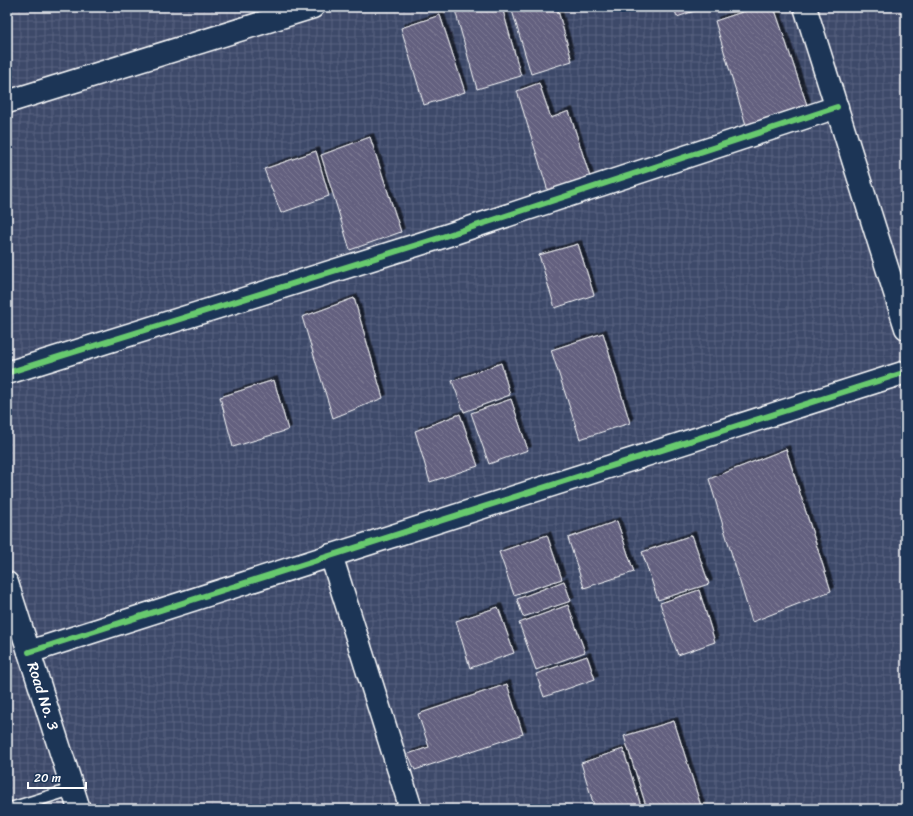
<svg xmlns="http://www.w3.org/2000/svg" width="913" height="816" font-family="Sriracha,sans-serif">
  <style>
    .industrial { fill: url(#industrial-grid) }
    .building { fill: url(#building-back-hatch); stroke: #fff; filter: url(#shadow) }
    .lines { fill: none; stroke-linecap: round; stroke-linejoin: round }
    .lane-casing { stroke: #fff; stroke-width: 14 }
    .street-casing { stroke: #fff; stroke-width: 25 }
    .lane { stroke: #1d3557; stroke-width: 11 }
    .street { stroke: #1d3557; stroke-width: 22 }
    .cycleway-casing { stroke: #1d3557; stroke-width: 8 }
    .cycleway { stroke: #67ca6e; stroke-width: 6 }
    .labels { text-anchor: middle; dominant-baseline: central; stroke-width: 3; stroke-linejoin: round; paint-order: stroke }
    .street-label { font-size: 15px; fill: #fff; stroke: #1d3557 }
  </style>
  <defs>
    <pattern id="industrial-grid" width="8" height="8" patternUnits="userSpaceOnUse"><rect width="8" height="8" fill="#3c4869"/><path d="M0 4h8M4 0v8" fill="none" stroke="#596380"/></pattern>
    <pattern id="building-back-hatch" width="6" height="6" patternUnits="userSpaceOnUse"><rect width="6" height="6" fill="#64617f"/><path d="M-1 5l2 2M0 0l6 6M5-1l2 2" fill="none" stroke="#7b7992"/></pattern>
    <filter id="shadow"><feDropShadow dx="3.5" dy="-3.5" stdDeviation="0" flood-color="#0009"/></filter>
  </defs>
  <rect width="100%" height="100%" fill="#2b3e5f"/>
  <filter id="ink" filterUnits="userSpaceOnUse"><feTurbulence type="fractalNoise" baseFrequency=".025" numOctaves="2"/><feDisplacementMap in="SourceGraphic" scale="8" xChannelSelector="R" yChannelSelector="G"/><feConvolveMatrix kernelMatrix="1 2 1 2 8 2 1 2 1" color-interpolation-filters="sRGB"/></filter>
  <g filter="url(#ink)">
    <rect class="industrial" x="7" y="7" width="899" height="802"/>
    <g class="building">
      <polygon points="465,7 502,7 521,76 477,89 455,10"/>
      <polygon points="511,7 557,7 572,61 531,74"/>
      <polygon points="674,7 706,7 677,17"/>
      <polygon points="757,7 774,7 807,105 746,125 715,21"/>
      <polygon points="440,15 465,92 424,105 401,28"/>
      <polygon points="539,83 551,118 569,111 590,177 548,191 517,91"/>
      <polygon points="370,137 401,232 350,250 321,155"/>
      <polygon points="316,151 329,196 281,213 264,169"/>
      <polygon points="578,244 594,295 555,308 539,255"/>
      <polygon points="354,298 383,398 333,418 302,317"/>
      <polygon points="603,333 630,423 580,439 551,350"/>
      <polygon points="501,363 510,395 464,412 452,381"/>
      <polygon points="274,380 288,430 233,447 220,397"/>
      <polygon points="511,399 528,450 489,464 471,413"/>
      <polygon points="460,414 478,466 430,482 415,431"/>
      <polygon points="786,449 831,591 752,622 709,479"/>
      <polygon points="617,521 634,572 584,588 568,538"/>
      <polygon points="547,535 562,579 514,595 499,552"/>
      <polygon points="692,535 709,584 658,600 642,552"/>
      <polygon points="564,581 571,601 523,617 517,599"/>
      <polygon points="699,590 715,642 678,655 660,603"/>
      <polygon points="568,605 585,652 536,670 519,623"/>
      <polygon points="498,607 514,653 470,668 456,621"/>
      <polygon points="587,656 595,679 544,697 536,674"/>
      <polygon points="507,684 523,734 415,770 408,754 429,747 418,714"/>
      <polygon points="674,721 702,809 647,809 624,736"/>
      <polygon points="623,749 642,809 595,809 581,763"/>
    </g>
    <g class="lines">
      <g class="lane-casing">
        <polyline id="lane" points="9,809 73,789"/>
      </g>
      <g class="street-casing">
        <g id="street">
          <polyline points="805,7 906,328"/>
          <polyline points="7,102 313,7"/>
          <polyline points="7,373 439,238 837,107"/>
          <polyline points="331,555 411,809"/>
          <polyline points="7,583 79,809"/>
          <polyline points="29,652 906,372"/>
        </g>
      </g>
      <use href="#lane" class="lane"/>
      <use href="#street" class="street"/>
      <g class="cycleway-casing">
        <g id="cycleway">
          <polyline points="7,373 439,238 837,107"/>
          <polyline points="29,652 906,372"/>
        </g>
      </g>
      <use href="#cycleway" class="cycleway"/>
    </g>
  </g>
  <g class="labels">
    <g class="street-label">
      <text transform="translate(43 696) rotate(72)">Road No. 3</text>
    </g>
  </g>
  <rect width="913" height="816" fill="none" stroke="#1d3557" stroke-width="24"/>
  <rect x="12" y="12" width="889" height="792" fill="none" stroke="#fff" stroke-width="1.5" filter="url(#ink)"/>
  <path d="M28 782v6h58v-6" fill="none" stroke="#ffffff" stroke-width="2"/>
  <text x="34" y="782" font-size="12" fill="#ffffff" stroke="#1d3557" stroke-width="3" paint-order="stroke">20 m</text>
</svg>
